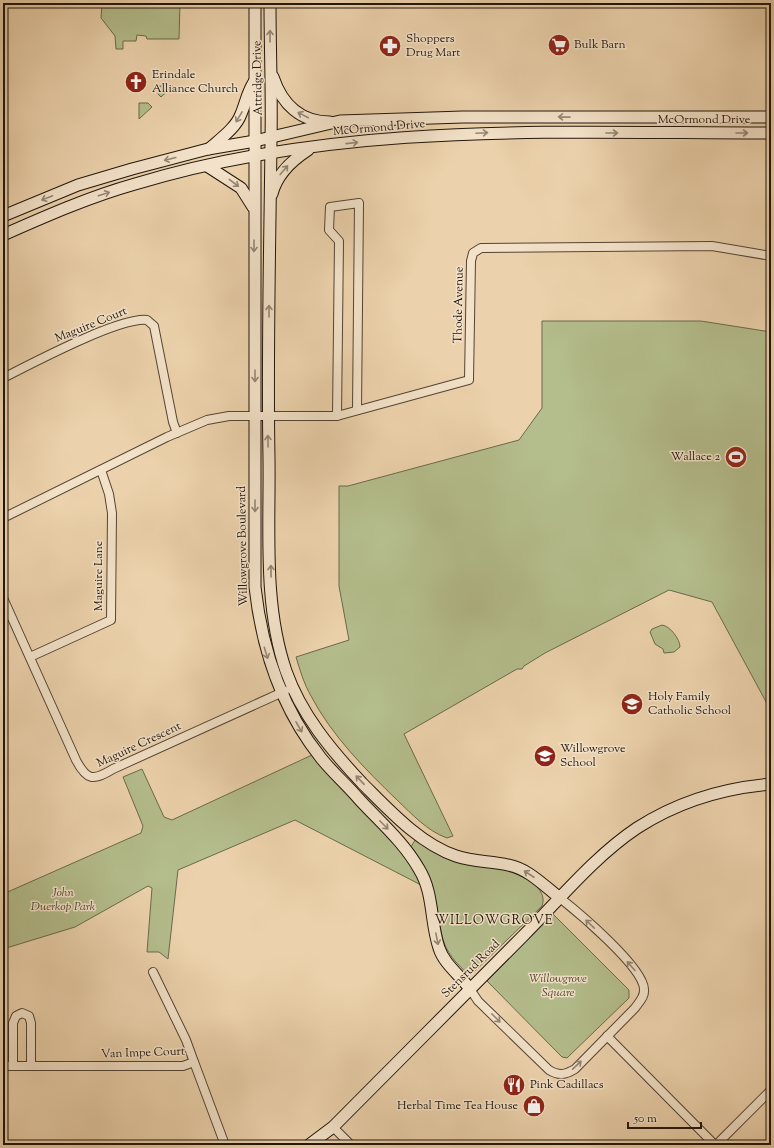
<svg xmlns="http://www.w3.org/2000/svg" width="774" height="1148" font-family="'Sorts Mill Goudy',serif">
  <style>
    .green { fill: #b4bd8c; stroke: #6a694c }
    .lines { fill: none; stroke-linecap: round; stroke-linejoin: round }
    .street-casing { stroke: #534433; stroke-width: 10 }
    .secondary-casing { stroke: #20150b; stroke-width: 13 }
    .street { stroke: #f3e2c9; stroke-width: 8 }
    .secondary { stroke: #f3e2c9; stroke-width: 11 }
    .oneway { stroke: #948674 }
    .labels { text-anchor: middle; dominant-baseline: central; stroke-width: 3; stroke-linejoin: round; paint-order: stroke }
    .poi-label { font-size: 12px; fill: #20150b; stroke: #f3e2c9; text-anchor: start }
    .street-label { font-size: 12px; fill: #20150b; stroke: #f3e2c9 }
    .park-label { font-size: 12px; font-style: italic; fill: #4c4732; stroke: #f3e2c9 }
    .neighbourhood-label { font-size: 13px; letter-spacing: 1px; fill: #20150b; stroke: #f3e2c9 }
  </style>
  <rect width="100%" height="100%" fill="#ecd2ac"/>
  <filter id="stains"><feTurbulence type="fractalNoise" baseFrequency=".005" numOctaves="4"/><feColorMatrix values="0 0 0 0 .2 0 0 0 0 .09 0 0 0 0 .02 0 0 0 .5 -.17"/></filter>
  <radialGradient id="worn" r=".72"><stop offset=".6" stop-color="#630" stop-opacity="0"/><stop offset="1" stop-color="#630" stop-opacity=".3"/></radialGradient>
  <g class="green">
    <polygon points="102,3 180,3 179,39 147,39 146,36 137,35 136,41 123,41 123,49 116,49 115,36 101,18"/>
    <polygon points="158,86 173,86 161,97 158,94"/>
    <polygon points="139,103 148,103 152,107 139,119"/>
    <path d="M542 321H701L771 332V711L712 602 669 590 545 653 524 666 522 669H517L404 734 453 836 447 838C427 831 412 814 397 800 365 769 332 736 311 696 304 684 300 670 296 657L349 640 339 586V486H348L519 440 542 408Z"/>
    <path d="M662 625C670 626 680 639 680 647L674 652 664 653 663 649 655 644 650 632 652 629Z"/>
    <path d="M312 755C348 793 401 838 421 885L295 820 178 870 168 959 159 952H147L152 888 148 886 75 927 3 949V894L141 833 143 826 123 777 142 769 164 817 172 820Z"/>
    <path d="M415 840C427 840 449 851 462 855 480 861 553 877 542 906L474 972H466C434 944 444 927 433 891 429 875 421 860 411 847Z"/>
    <polygon points="553,914 629,990 629,998 567,1058 562,1057 487,981"/>
  </g>
  <g class="lines">
    <g class="street-casing">
      <g id="street">
        <path d="M3 378C31 364 119 317 147 320L154 326 173 422 177 433"/>
        <polyline points="337,416 339,241 329,230 330,207 359,203 357,410"/>
        <polyline points="3,518 167,437 207,420 229,416 337,416 469,380 471,261 473,253 481,248 712,246 771,256"/>
        <path d="M3 598 76 760C87 781 93 781 113 769L285 691"/>
        <polyline points="30,657 111,620 112,513 109,494 101,470"/>
        <polyline points="153,972 186,1040 194,1062"/>
        <path d="M470 989 478 1001 549 1070C559 1076 565 1075 575 1069L635 1008C639 1002 645 997 644 989 643 967 579 913 560 898"/>
        <polyline points="607,1036 715,1145"/>
        <polyline points="3,1066 183,1066 194,1062 225,1145"/>
        <polyline points="13,1066 13,1023 16,1016 22,1013 29,1016 31,1023 31,1066"/>
        <polyline points="333,1127 351,1145"/>
        <polyline points="716,1145 771,1090"/>
      </g>
    </g>
    <g class="secondary-casing">
      <g id="secondary">
        <path d="M255 3V587C262 650 281 708 321 758 332 772 346 784 358 798 379 821 403 841 419 869 434 893 430 922 439 948 444 964 460 975 470 989"/>
        <path d="M270 3C270 48 272 94 271 139 270 245 267 352 269 458 270 528 263 604 286 671 301 714 331 750 362 783 389 810 420 844 456 856 473 862 491 861 508 865 529 869 544 886 560 898"/>
        <path d="M273 77C282 104 300 122 330 122"/>
        <path d="M209 149C220 139 236 128 241 114 246 102 247 93 254 82"/>
        <polyline points="207,166 241,188 253,207"/>
        <path d="M272 194C277 174 291 161 308 150"/>
        <polyline points="3,216 78,185 132,169 208,149 255,141 340,121 463,117 771,117"/>
        <path d="M3 235C46 216 89 197 135 184 341 121 559 133 771 133"/>
        <path d="M309 1145 333 1127C396 1063 460 1000 523 936 559 900 595 856 637 828 677 802 724 788 771 784"/>
      </g>
    </g>
    <use href="#street" class="street"/>
    <use href="#secondary" class="secondary"/>
  </g>
  <defs><path id="oneway-shaft" d="M-6 0H5M1.5-3L5.5 0L1.5 3" fill="none" stroke-width="1.6" stroke-linecap="round" stroke-linejoin="round"/></defs>
  <g class="oneway">
    <use href="#oneway-shaft" transform="translate(270 36) rotate(-90)"/>
    <use href="#oneway-shaft" transform="translate(303 115) rotate(-152)"/>
    <use href="#oneway-shaft" transform="translate(239 117) rotate(121)"/>
    <use href="#oneway-shaft" transform="translate(564 117) rotate(-179)"/>
    <use href="#oneway-shaft" transform="translate(482 133) rotate(-3)"/>
    <use href="#oneway-shaft" transform="translate(612 133)"/>
    <use href="#oneway-shaft" transform="translate(742 133)"/>
    <use href="#oneway-shaft" transform="translate(352 143) rotate(-6)"/>
    <use href="#oneway-shaft" transform="translate(170 159) rotate(166)"/>
    <use href="#oneway-shaft" transform="translate(284 170) rotate(-50)"/>
    <use href="#oneway-shaft" transform="translate(234 183) rotate(37)"/>
    <use href="#oneway-shaft" transform="translate(104 194) rotate(-18)"/>
    <use href="#oneway-shaft" transform="translate(47 198) rotate(158)"/>
    <use href="#oneway-shaft" transform="translate(254 246) rotate(90)"/>
    <use href="#oneway-shaft" transform="translate(269 311) rotate(-90)"/>
    <use href="#oneway-shaft" transform="translate(255 376) rotate(90)"/>
    <use href="#oneway-shaft" transform="translate(268 441) rotate(-91)"/>
    <use href="#oneway-shaft" transform="translate(255 506) rotate(90)"/>
    <use href="#oneway-shaft" transform="translate(271 571) rotate(-91)"/>
    <use href="#oneway-shaft" transform="translate(266 653) rotate(73)"/>
    <use href="#oneway-shaft" transform="translate(299 727) rotate(60)"/>
    <use href="#oneway-shaft" transform="translate(360 780) rotate(-133)"/>
    <use href="#oneway-shaft" transform="translate(384 825) rotate(45)"/>
    <use href="#oneway-shaft" transform="translate(529 874) rotate(-147)"/>
    <use href="#oneway-shaft" transform="translate(590 924) rotate(-136)"/>
    <use href="#oneway-shaft" transform="translate(437 939) rotate(79)"/>
    <use href="#oneway-shaft" transform="translate(631 966) rotate(-131)"/>
    <use href="#oneway-shaft" transform="translate(496 1018) rotate(45)"/>
    <use href="#oneway-shaft" transform="translate(577 1065) rotate(-43)"/>
  </g>
  <defs>
    <g id="supermarket-disc" transform="scale(1.15)"><circle r="9.5" fill="#8f2418" stroke="#f3e2c9"/><path d="M-6-5.5h2.5l.6 2H6L4.5 2H-2.5L-4.4-4H-6ZM-1.5 3.2a1.3 1.3 0 1 0 .1 0ZM3 3.2a1.3 1.3 0 1 0 .1 0Z" fill="#fff"/></g>
    <g id="pharmacy-disc" transform="scale(1.15)"><circle r="9.5" fill="#8f2418" stroke="#f3e2c9"/><path d="M-2-6h4v4h4v4h-4v4h-4v-4h-4v-4h4Z" fill="#fff"/></g>
    <g id="church-disc" transform="scale(1.15)"><circle r="9.5" fill="#8f2418" stroke="#f3e2c9"/><path d="M-1.2-6h2.4v3.5h3.3v2.4h-3.3V6h-2.4V-.1h-3.3v-2.4h3.3Z" fill="#fff"/></g>
    <g id="stadium-disc" transform="scale(1.15)"><circle r="9.5" fill="#8f2418" stroke="#f3e2c9"/><path d="M0-5a6.5 5 0 1 0 0 10a6.5 5 0 1 0 0-10ZM-3.5-1.8h7v3.6h-7Z" fill="#fff"/></g>
    <g id="school-disc" transform="scale(1.15)"><circle r="9.5" fill="#8f2418" stroke="#f3e2c9"/><path d="M0-5L7-2L0 1L-7-2ZM-4 1L0 2.5L4 1V4Q0 6-4 4Z" fill="#fff"/></g>
    <g id="restaurant-disc" transform="scale(1.15)"><circle r="9.5" fill="#8f2418" stroke="#f3e2c9"/><path d="M-5-6h1v4h1v-4h1v4h1v-4h1v5L-1.5 .5V6h-2V.5L-5-1ZM5-6V6H3V1.5H1.5Q1.5-4 5-6Z" fill="#fff"/></g>
    <g id="shop-disc" transform="scale(1.15)"><circle r="9.5" fill="#8f2418" stroke="#f3e2c9"/><path d="M-5-2.5h2.3a2.7 3.5 0 0 1 5.4 0H5L5.5 6h-11ZM-1.5-2.5h3a1.5 2.3 0 0 0-3 0Z" fill="#fff"/></g>
  </defs>
  <g fill-rule="evenodd">
    <use href="#supermarket-disc" x="559" y="45"/>
    <use href="#pharmacy-disc" x="390" y="46"/>
    <use href="#church-disc" x="136" y="82"/>
    <use href="#stadium-disc" x="736" y="457"/>
    <use href="#school-disc" x="632" y="704"/>
    <use href="#school-disc" x="545" y="756"/>
    <use href="#restaurant-disc" x="514" y="1085"/>
    <use href="#shop-disc" x="534" y="1106"/>
  </g>
  <g class="labels">
    <g class="poi-label">
      <text x="406" y="39">Shoppers<tspan x="406" dy="14">Drug Mart</tspan></text>
      <text x="574" y="45">Bulk Barn</text>
      <text x="152" y="75">Erindale<tspan x="152" dy="14">Alliance Church</tspan></text>
      <text x="720" y="457" text-anchor="end">Wallace 2</text>
      <text x="648" y="697">Holy Family<tspan x="648" dy="14">Catholic School</tspan></text>
      <text x="560" y="749">Willowgrove<tspan x="560" dy="14">School</tspan></text>
      <text x="530" y="1085">Pink Cadillacs</text>
      <text x="518" y="1106" text-anchor="end">Herbal Time Tea House</text>
    </g>
    <g class="street-label">
      <text transform="translate(258 78) rotate(-91)">Attridge Drive</text>
      <text x="704" y="120">McOrmond Drive</text>
      <text transform="translate(379 128) rotate(-5)">McOrmond Drive</text>
      <text transform="translate(459 305) rotate(-89)">Thode Avenue</text>
      <text transform="translate(91 325) rotate(-22)">Maguire Court</text>
      <text transform="translate(243 546) rotate(-91)">Willowgrove Boulevard</text>
      <text transform="translate(99 576) rotate(-90)">Maguire Lane</text>
      <text transform="translate(139 745) rotate(-25)">Maguire Crescent</text>
      <text transform="translate(471 969) rotate(-45)">Stensrud Road</text>
      <text transform="translate(143 1053) rotate(-2)">Van Impe Court</text>
    </g>
    <g class="park-label">
      <text x="63" y="893">John<tspan x="63" dy="14">Duerkop Park</tspan></text>
      <text x="558" y="979">Willowgrove<tspan x="558" dy="14">Square</tspan></text>
    </g>
    <g class="neighbourhood-label">
      <text x="494" y="921">WILLOWGROVE</text>
    </g>
  </g>
  <rect width="774" height="1148" fill="none" stroke="#ecd2ac" stroke-width="16"/>
  <rect x="4" y="4" width="766" height="1140" fill="none" stroke="#20150b" stroke-width="2"/>
  <rect x="8" y="8" width="758" height="1132" fill="none" stroke="#20150b"/>
  <path d="M628 1122v6h73v-6" fill="none" stroke="#20150b" stroke-width="2"/>
  <text x="634" y="1122" font-size="12" fill="#20150b" stroke="#f3e2c9" stroke-width="3" paint-order="stroke">50 m</text>
  <rect width="100%" height="100%" filter="url(#stains)"/>
  <rect width="100%" height="100%" fill="url(#worn)"/>
</svg>
